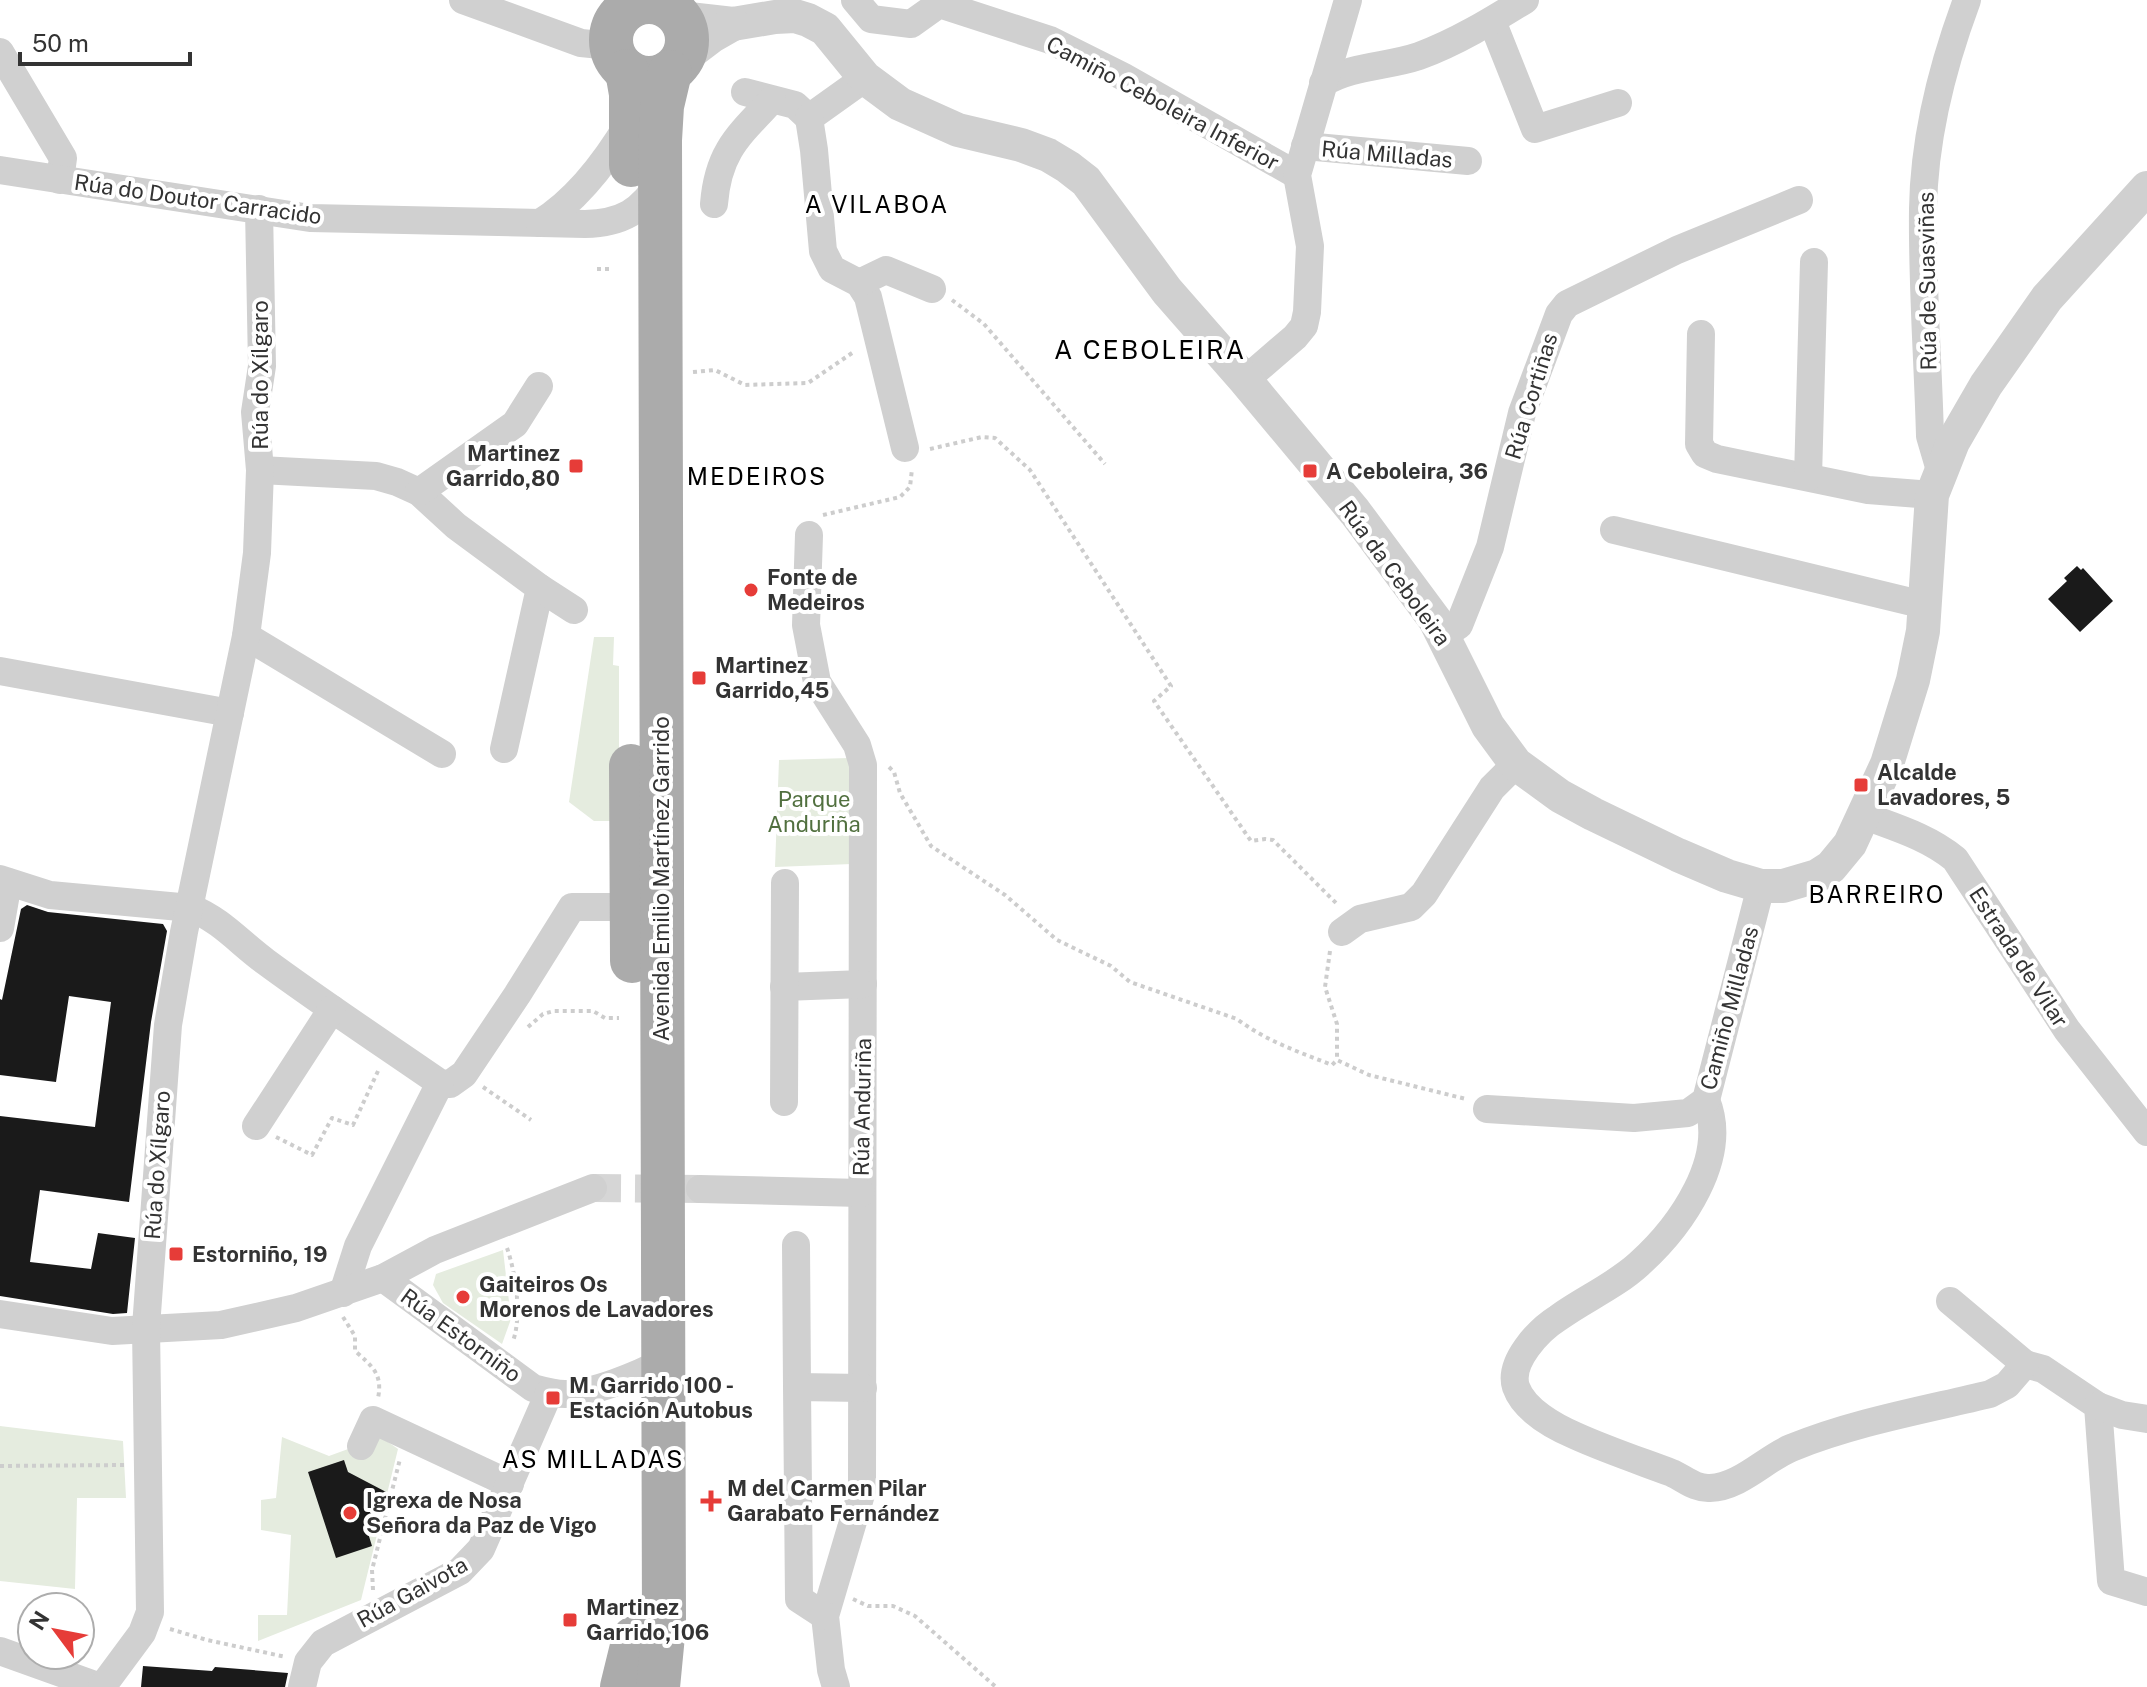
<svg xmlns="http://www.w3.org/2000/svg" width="2147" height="1687" font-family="'Public Sans',sans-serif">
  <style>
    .green { fill: #e5ecdf }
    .building { fill: #1a1a1a }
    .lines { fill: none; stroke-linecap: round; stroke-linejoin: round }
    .minor-tunnel { stroke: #d6d6d6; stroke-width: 28; stroke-dasharray: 28 14; stroke-linecap: butt }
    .path { stroke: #cdcdcd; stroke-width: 4; stroke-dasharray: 4 4; stroke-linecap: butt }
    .minor { stroke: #d0d0d0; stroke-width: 28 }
    .tertiary { stroke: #d0d0d0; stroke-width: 34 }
    .primary { stroke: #ababab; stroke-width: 44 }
    .poi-dot { fill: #e63c38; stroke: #fff; stroke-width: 3 }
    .labels { text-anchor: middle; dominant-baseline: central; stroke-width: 8; stroke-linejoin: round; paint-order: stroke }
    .street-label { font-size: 22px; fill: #333; stroke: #fff }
    .poi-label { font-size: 22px; font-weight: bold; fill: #333; stroke: #fff; text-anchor: start }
    .park-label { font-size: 22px; fill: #51703f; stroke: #fff }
    .neighbourhood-label { font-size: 24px; letter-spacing: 2px; fill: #000; stroke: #fff }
    .quarter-label { font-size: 26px; letter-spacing: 2px; fill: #000; stroke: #fff }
  </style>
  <rect width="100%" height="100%" fill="#fff"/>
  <g class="green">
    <polygon points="594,637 614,637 613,665 619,666 619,754 613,821 594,821 569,802"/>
    <polygon points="849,758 852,864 775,867 779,760"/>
    <polygon points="503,1250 511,1319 502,1344 443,1303 433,1285 436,1274"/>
    <polygon points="0,1426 123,1441 126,1498 77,1498 75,1589 0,1581"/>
    <polygon points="282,1437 329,1456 381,1437 398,1449 361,1600 258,1641 258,1615 287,1615 291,1535 261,1530 261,1500 276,1498"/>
  </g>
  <g class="building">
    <polygon points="2077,566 2081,570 2083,568 2113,601 2080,632 2048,599 2067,581 2064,578"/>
    <polygon points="27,905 48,912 163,924 167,931 151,1022 129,1202 40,1190 30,1262 91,1269 98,1233 135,1238 127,1313 113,1314 0,1296 0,1116 95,1127 111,1002 69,996 56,1082 0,1075 0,999 2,1000 21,909"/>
    <polygon points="344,1460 348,1472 388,1493 368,1533 372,1546 336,1558 308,1472"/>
    <polygon points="143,1666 212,1671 215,1667 288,1673 285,1687 141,1687"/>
  </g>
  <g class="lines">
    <polyline class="minor-tunnel" points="593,1188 700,1189"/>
    <g class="path">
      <polyline points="597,269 613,269"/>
      <polyline points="952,300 984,324 1105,464"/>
      <polyline points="693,372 715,370 745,385 808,383 855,351"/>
      <polyline points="930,449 982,437 995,438 1030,470 1171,686 1154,701 1251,841 1265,839 1273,840 1338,905"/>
      <polyline points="823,515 900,497 910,487 912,469"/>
      <path d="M889 767 894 772 900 793 931 846 1005 895 1057 940 1111 966 1130 982 1237 1019C1266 1041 1299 1052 1332 1065L1337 1060 1369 1075 1466 1099"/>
      <polyline points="1330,951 1325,987 1337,1024 1337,1059"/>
      <polyline points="528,1027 543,1014 554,1011 593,1011 605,1018 619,1018"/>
      <polyline points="483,1087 531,1120"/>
      <polyline points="276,1137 312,1155 332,1118 353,1125 378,1071"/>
      <path d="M507 1248C516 1274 522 1316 513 1341"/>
      <path d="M343 1317 355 1336V1351C372 1366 383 1374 378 1398"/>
      <polyline points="0,1466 124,1465"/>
      <polyline points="373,1590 372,1570 400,1459"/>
      <polyline points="853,1599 868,1606 893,1606 915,1616 996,1687"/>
      <polyline points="170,1629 207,1640 286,1657"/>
    </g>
    <g class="minor">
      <polyline points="463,0 581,43 611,46"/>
      <polyline points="855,0 871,19 911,24 939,4 1050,40 1122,76 1297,175"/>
      <polyline points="1492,21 1535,129 1618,103"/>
      <polyline points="0,52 63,158 60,180"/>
      <path d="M1323 83C1353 65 1387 67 1419 56 1457 42 1491 21 1525 0"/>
      <polyline points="745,92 795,105 809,118 865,78"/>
      <polyline points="809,118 814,150 823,251 832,269 859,283 868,297 905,448"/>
      <polyline points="1305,146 1468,161"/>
      <path d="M0 170 310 218 585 224C622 223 641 212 661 180"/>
      <path d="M714 204C718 152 738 136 772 100"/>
      <path d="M540 223C577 200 607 160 629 123"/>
      <polyline points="859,283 886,270 932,289"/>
      <polyline points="1701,334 1699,444 1705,454 1717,459 1868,490 1932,495"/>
      <polyline points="1245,380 1295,337 1304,326 1307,312 1310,246 1297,175 1348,0"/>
      <polyline points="260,470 376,476 397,482 419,492 456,526 540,588 504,749"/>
      <path d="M1940 470 1930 436C1928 361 1922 285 1923 209 1924 137 1942 67 1967 0"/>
      <polyline points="1808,477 1814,262"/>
      <polyline points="419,492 515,424 539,386"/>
      <polyline points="1614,530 1924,605"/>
      <polyline points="809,535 806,625 817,682 857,745 863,765 862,1491 825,1616 831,1670 836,1687"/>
      <polyline points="540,588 574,610"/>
      <polyline points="1444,635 1459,625 1490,547 1522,413 1559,314 1567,304 1677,250 1799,200"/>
      <polyline points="246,636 442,754"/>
      <polyline points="0,671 230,713"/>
      <path d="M1865 816C1897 828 1928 837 1955 859L2067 1030 2147 1132"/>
      <path d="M0 879 50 895 191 908C221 920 240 943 266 962 323 1004 382 1043 440 1083L450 1084 464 1074 517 995 572 907H632"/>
      <polyline points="0,928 8,882"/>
      <polyline points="1342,932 1360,919 1411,907 1424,894 1492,788 1516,764"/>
      <polyline points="784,987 863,984"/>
      <path d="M1706 1100C1730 1158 1680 1227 1639 1264 1615 1286 1584 1299 1558 1318 1539 1330 1508 1362 1516 1387 1524 1410 1555 1427 1576 1436 1607 1450 1640 1461 1672 1473 1685 1479 1695 1489 1710 1488 1740 1487 1765 1459 1791 1448 1855 1422 1924 1410 1990 1394L2007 1385 2025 1364 2043 1369 2098 1406 2111 1581 2147 1592"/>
      <polyline points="784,1102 785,883"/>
      <polyline points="1487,1109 1634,1118 1688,1113 1706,1100 1761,886"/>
      <polyline points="256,1126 332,1009"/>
      <polyline points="700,1189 861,1193"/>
      <polyline points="796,1245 797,1387"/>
      <path d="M383 1278 533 1388C544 1391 554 1394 565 1394 591 1394 639 1375 662 1362"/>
      <polyline points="343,1293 358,1246 440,1083"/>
      <polyline points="1950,1301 2025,1364"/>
      <polyline points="0,1314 112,1331 221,1325 296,1308 383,1278 435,1250 593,1188"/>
      <polyline points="2098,1406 2122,1415 2147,1419"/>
      <polyline points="361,1446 373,1420 510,1484"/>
      <polyline points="825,1616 799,1599 797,1387 863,1388"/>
      <polyline points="0,1651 100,1687"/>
      <polyline points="102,1687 142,1633 150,1612 146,1327 168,1025 184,932 246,636 257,553 260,470 255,412 262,366 259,209"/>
      <polyline points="302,1687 308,1662 323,1643 460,1571 481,1549 549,1393"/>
    </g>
    <g class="tertiary">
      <polyline points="680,18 733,24 775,17 795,16 808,20 825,29 865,78 900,104 958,130 1021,145 1048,155 1068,167 1086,181 1167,291 1245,380 1355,512 1435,620 1488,726 1516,764 1560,796 1593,814 1678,855 1727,876 1761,886 1783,886 1817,876 1831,867 1850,844 1887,764 1913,680 1923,631 1932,495 1953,442 1986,385 2047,298 2147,188"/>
      <polyline points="683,58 712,36 733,24"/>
    </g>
    <g class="primary">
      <circle cx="649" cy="40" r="38"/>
      <polyline points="627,71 631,94 631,165"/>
      <polyline points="631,766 632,961"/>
      <polyline points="622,1687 634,1638"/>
      <polyline points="658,1687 664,1625 660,140 662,106 670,72"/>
    </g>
  </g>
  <g class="poi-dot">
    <rect x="568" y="458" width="16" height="16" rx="4"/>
    <rect x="1302" y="463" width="16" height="16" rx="4"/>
    <circle cx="751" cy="590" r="8"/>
    <rect x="691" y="670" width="16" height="16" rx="4"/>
    <rect x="1853" y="777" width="16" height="16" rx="4"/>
    <rect x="168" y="1246" width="16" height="16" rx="4"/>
    <circle cx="463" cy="1297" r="8"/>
    <rect x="545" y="1390" width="16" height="16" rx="4"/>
    <path d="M707 1489h8v8h8v8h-8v8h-8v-8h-8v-8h8z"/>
    <circle cx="350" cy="1513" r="8"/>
    <rect x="562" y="1612" width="16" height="16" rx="4"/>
  </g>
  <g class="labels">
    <g class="street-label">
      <text transform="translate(1163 103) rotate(28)">Camiño Ceboleira Inferior</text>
      <text transform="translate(1387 154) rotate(5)">Rúa Milladas</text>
      <text transform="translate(198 199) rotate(8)">Rúa do Doutor Carracido</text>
      <text transform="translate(1927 281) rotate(-91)">Rúa de Suasviñas</text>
      <text transform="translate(260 375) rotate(-90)">Rúa do Xílgaro</text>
      <text transform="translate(1531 396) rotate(-73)">Rúa Cortiñas</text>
      <text transform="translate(1395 573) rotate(54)">Rúa da Ceboleira</text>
      <text transform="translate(661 879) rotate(-90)">Avenida Emilio Martínez Garrido</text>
      <text transform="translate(2019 957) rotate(57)">Estrada de Vilar</text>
      <text transform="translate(1729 1008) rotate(-75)">Camiño Milladas</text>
      <text transform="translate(862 1107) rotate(-89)">Rúa Anduriña</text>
      <text transform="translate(157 1165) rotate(-86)">Rúa do Xílgaro</text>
      <text transform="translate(461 1335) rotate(36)">Rúa Estorniño</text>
      <text transform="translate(412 1592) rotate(-29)">Rúa Gaivota</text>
    </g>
    <g class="poi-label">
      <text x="560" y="453" text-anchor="end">Martinez<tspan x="560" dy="25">Garrido,80</tspan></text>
      <text x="1326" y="471">A Ceboleira, 36</text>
      <text x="767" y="577">Fonte de<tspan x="767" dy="25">Medeiros</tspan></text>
      <text x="715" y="665">Martinez<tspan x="715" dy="25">Garrido,45</tspan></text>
      <text x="1877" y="772">Alcalde<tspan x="1877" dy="25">Lavadores, 5</tspan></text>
      <text x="192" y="1254">Estorniño, 19</text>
      <text x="479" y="1284">Gaiteiros Os<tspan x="479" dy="25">Morenos de Lavadores</tspan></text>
      <text x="569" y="1385">M. Garrido 100 -<tspan x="569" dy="25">Estación Autobus</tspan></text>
      <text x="727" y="1488">M del Carmen Pilar<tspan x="727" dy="25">Garabato Fernández</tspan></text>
      <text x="366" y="1500">Igrexa de Nosa<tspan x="366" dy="25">Señora da Paz de Vigo</tspan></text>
      <text x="586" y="1607">Martinez<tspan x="586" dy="25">Garrido,106</tspan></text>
    </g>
    <g class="park-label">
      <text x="814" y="799">Parque<tspan x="814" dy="25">Anduriña</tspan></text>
    </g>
    <g class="neighbourhood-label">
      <text x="877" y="204">A VILABOA</text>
      <text x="757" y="476">MEDEIROS</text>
      <text x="1877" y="894">BARREIRO</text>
      <text x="593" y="1459">AS MILLADAS</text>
    </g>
    <g class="quarter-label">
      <text x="1150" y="349">A CEBOLEIRA</text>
    </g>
  </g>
  <g transform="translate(56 1631) rotate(302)"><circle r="38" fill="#ffffff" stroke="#adadad" stroke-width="2"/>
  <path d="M0-6L14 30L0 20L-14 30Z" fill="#e63c38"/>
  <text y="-12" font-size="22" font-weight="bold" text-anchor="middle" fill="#333333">N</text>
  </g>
  <path d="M20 52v12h170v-12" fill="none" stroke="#333333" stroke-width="4"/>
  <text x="32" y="52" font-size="24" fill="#333333" stroke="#ffffff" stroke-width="6" paint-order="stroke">50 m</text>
</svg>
